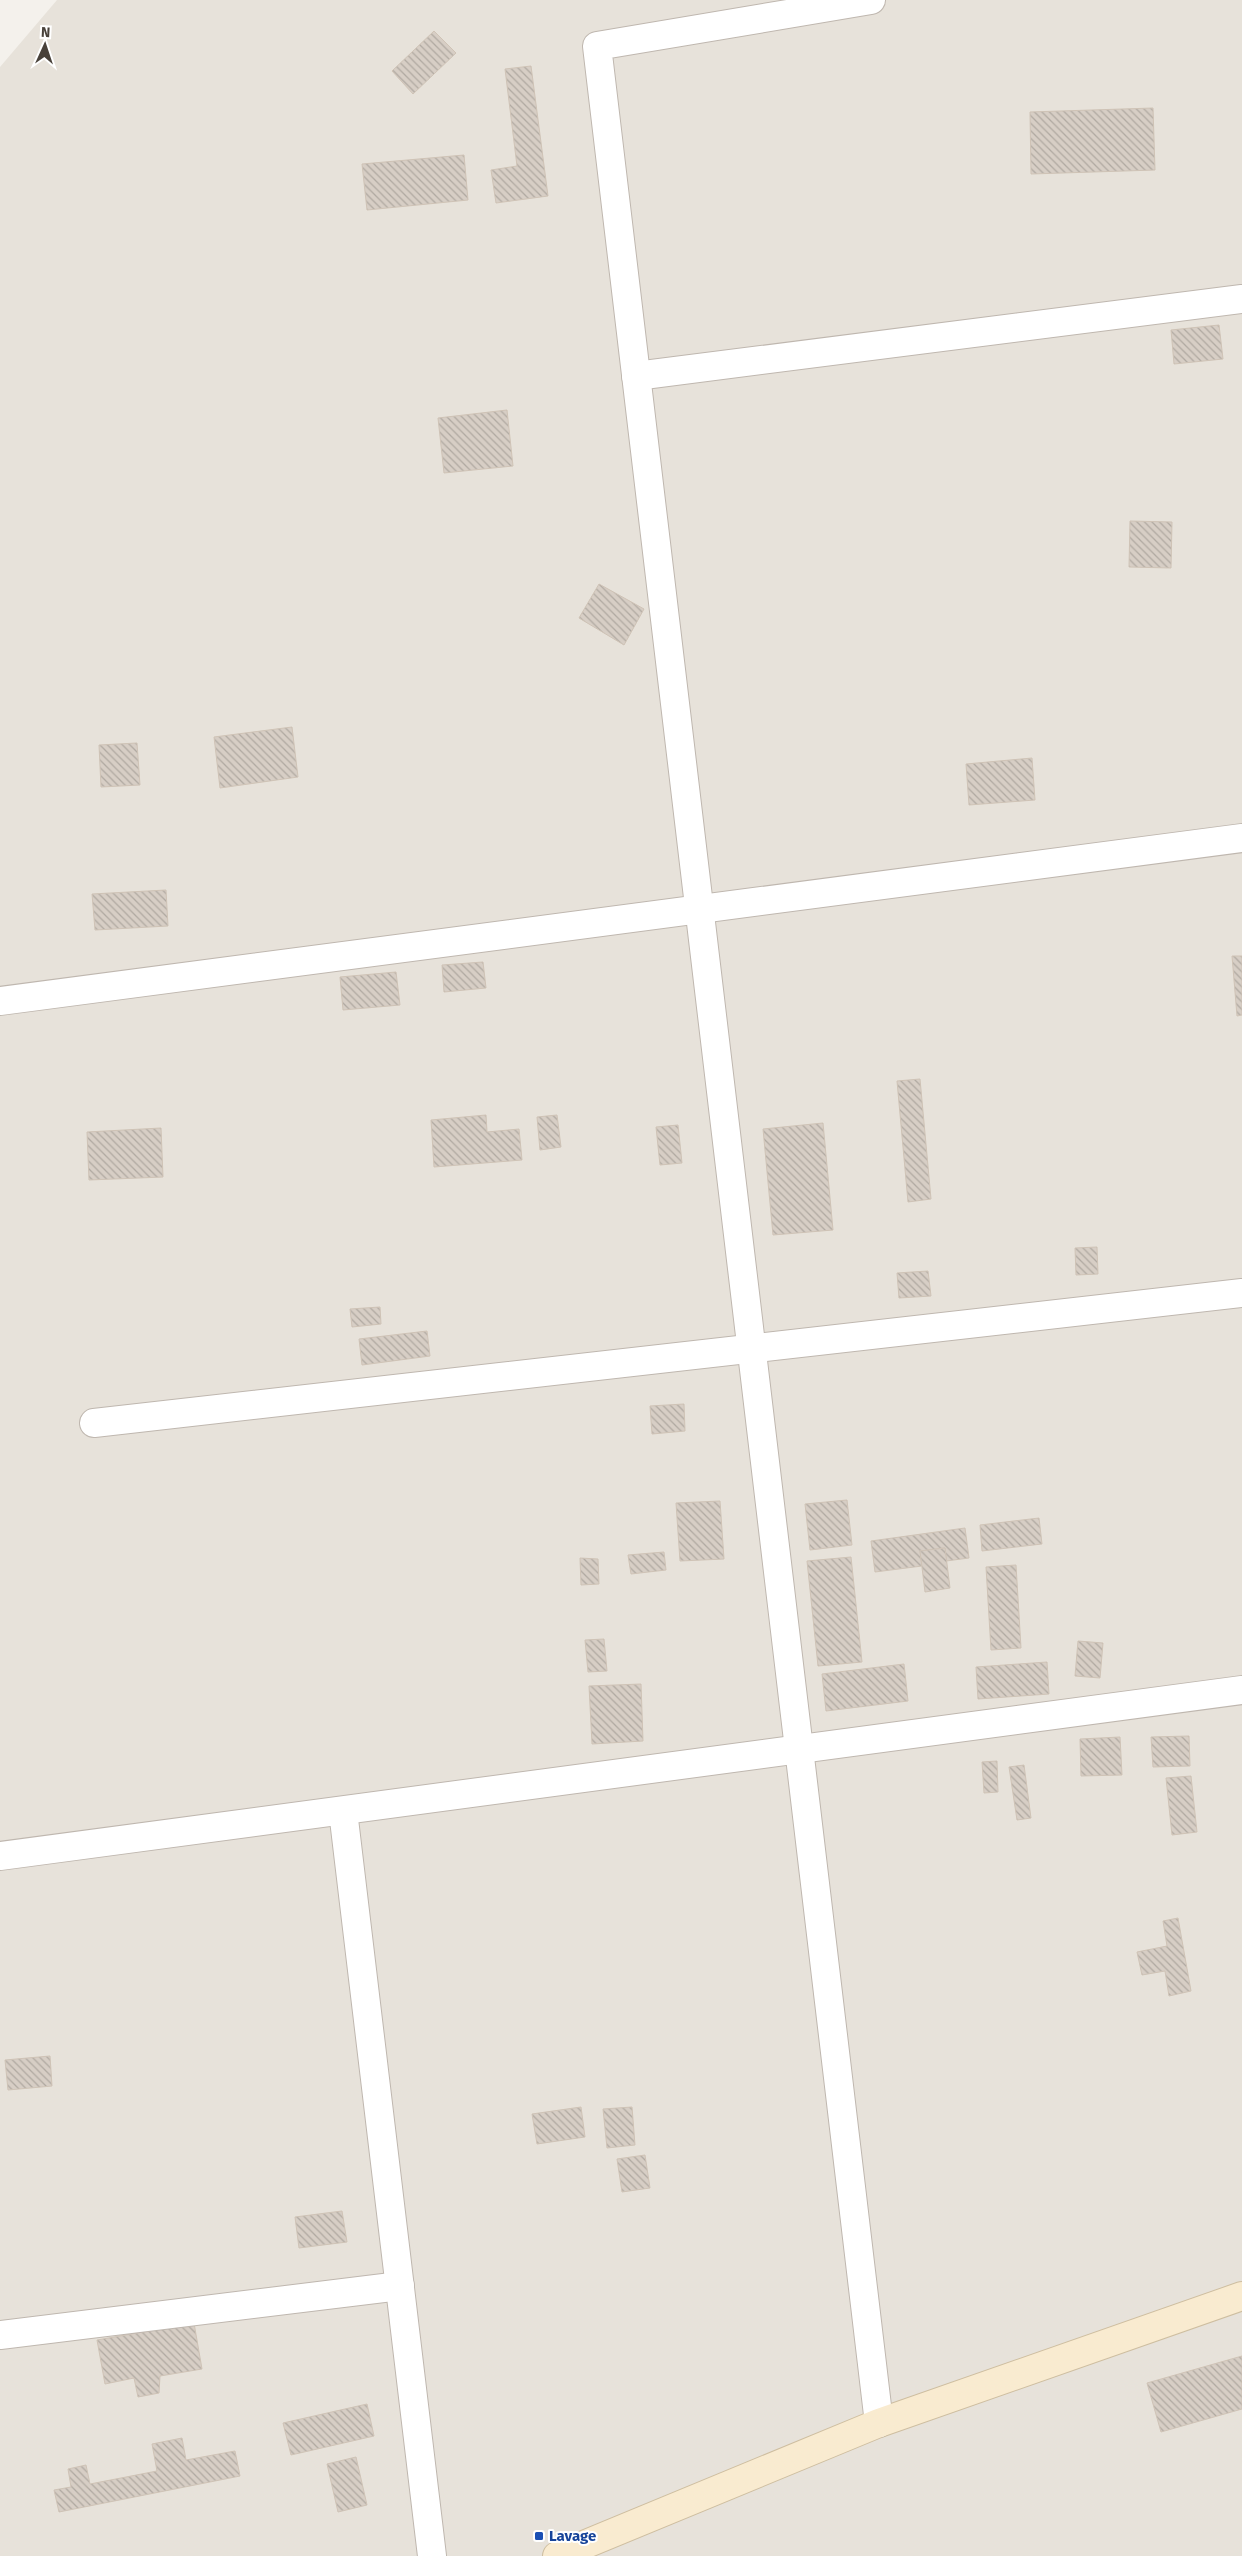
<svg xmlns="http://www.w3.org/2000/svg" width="1242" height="2556" font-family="'Fira Sans',sans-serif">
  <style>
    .residential { fill: #e7e2da }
    .building { fill: url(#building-back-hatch); stroke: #cfc3b6 }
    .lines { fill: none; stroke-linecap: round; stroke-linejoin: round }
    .street-casing { stroke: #bfb7af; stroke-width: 30 }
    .secondary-casing { stroke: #cebea0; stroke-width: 30 }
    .street { stroke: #fff; stroke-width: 28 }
    .secondary { stroke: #f9ebd0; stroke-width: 28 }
    .transit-dot { fill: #1a4fb4; stroke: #fff; stroke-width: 2 }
    .labels { text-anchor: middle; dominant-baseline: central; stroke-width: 4; stroke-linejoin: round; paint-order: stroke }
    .transit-label { font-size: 15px; font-weight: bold; fill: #164399; stroke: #fff; text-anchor: start }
  </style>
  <defs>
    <pattern id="building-back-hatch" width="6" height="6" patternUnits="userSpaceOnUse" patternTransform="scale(1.25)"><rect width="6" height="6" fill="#d7cec5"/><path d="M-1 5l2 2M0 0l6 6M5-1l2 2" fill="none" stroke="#b0a9a1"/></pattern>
  </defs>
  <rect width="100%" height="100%" fill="#f4f1ec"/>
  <polygon class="residential" points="57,0 1242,0 1242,2556 0,2556 0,67"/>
  <g class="building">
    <polygon points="434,31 456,53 413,94 392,71"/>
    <polygon points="531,66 548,196 496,203 491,170 517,166 505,69"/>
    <polygon points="1153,108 1155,170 1031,174 1030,112"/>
    <polygon points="464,155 468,200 367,210 362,164"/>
    <polygon points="1219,325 1223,359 1174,364 1171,330"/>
    <polygon points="507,410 513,466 444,473 438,418"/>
    <polygon points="1130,521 1172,522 1171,568 1129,567"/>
    <polygon points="599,584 644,609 624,645 579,618"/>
    <polygon points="292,727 298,777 220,788 214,737"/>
    <polygon points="137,743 140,785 101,787 99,745"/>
    <polygon points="1032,758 1035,800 969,805 966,764"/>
    <polygon points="166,890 168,926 95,930 92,894"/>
    <polygon points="1232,956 1242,956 1242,1015 1237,1016"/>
    <polygon points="483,962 486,988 444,992 442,965"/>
    <polygon points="396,972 400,1005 343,1010 340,977"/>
    <polygon points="920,1079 931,1199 908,1202 897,1081"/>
    <polygon points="486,1115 487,1132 519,1129 522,1160 434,1167 431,1120"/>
    <polygon points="557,1115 561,1147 540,1150 537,1117"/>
    <polygon points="823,1123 833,1230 773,1235 763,1129"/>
    <polygon points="678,1125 682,1163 660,1165 656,1127"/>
    <polygon points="161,1128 163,1177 89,1180 87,1132"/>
    <polygon points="1097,1247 1098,1274 1076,1275 1075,1248"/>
    <polygon points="928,1271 931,1296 899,1298 897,1273"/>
    <polygon points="380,1307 381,1324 352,1327 350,1309"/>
    <polygon points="427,1331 430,1356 362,1365 359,1339"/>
    <polygon points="684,1404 685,1431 652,1434 650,1406"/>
    <polygon points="847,1500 852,1545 810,1550 805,1504"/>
    <polygon points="720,1501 724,1559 680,1561 676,1503"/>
    <polygon points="1039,1518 1042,1544 982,1551 980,1525"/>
    <polygon points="965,1528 969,1558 946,1561 945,1548 920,1551 922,1566 875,1572 871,1541"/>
    <polygon points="945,1548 950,1588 925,1592 920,1551"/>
    <polygon points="664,1552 666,1570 631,1574 628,1555"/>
    <polygon points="851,1557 862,1662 818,1666 807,1561"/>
    <polygon points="580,1558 598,1559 599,1584 581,1585"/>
    <polygon points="1016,1565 1021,1648 991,1650 986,1567"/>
    <polygon points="604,1639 607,1671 588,1672 585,1640"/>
    <polygon points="1078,1641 1103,1643 1100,1678 1075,1676"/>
    <polygon points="1047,1662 1049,1694 978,1699 976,1667"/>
    <polygon points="904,1664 908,1701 826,1711 822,1674"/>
    <polygon points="641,1684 643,1741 592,1744 589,1686"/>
    <polygon points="1189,1736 1190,1766 1153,1767 1151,1737"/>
    <polygon points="1120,1737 1122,1775 1081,1776 1080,1739"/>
    <polygon points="997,1761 998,1792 984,1793 982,1762"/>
    <polygon points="1024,1765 1031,1818 1017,1820 1009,1767"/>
    <polygon points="1191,1776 1197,1832 1172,1835 1166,1778"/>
    <polygon points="1178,1918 1191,1991 1169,1996 1165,1971 1142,1975 1137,1952 1167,1946 1163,1921"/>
    <polygon points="50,2056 52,2086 8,2090 5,2060"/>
    <polygon points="581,2107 585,2137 537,2144 532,2114"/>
    <polygon points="632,2107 635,2145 607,2148 603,2109"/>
    <polygon points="645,2155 650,2188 622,2192 617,2159"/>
    <polygon points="342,2211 347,2242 299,2248 295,2217"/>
    <polygon points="194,2323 202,2369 160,2376 159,2393 138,2397 134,2378 105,2384 97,2340"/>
    <polygon points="1242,2356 1242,2409 1161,2432 1147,2383"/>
    <polygon points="367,2404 374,2436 291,2455 283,2423"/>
    <polygon points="182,2438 186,2460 235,2451 240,2476 59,2512 54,2490 71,2487 68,2469 86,2465 90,2484 157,2471 152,2444"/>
    <polygon points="356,2457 367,2505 338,2512 327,2464"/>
  </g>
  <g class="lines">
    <g class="street-casing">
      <g id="street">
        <polyline points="871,0 597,46 879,2423"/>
        <polyline points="636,376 1242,299"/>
        <polyline points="0,1001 1242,838"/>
        <polyline points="94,1423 1242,1293"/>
        <polyline points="343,1811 432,2556"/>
        <polyline points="0,1856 1242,1690"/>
        <polyline points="0,2335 400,2286"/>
      </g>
    </g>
    <g class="secondary-casing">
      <polyline id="secondary" points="557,2556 879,2423 1242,2296"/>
    </g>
    <use href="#street" class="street"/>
    <use href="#secondary" class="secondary"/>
  </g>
  <rect class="transit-dot" x="534" y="2531" width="10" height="10" rx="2.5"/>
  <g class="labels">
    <g class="transit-label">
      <text x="549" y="2536">Lavage</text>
    </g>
  </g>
  <g transform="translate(45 45) rotate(3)" stroke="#ffffff" stroke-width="4" paint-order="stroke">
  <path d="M0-4L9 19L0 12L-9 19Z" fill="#48413a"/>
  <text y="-8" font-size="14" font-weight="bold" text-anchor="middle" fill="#48413a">N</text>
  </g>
</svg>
